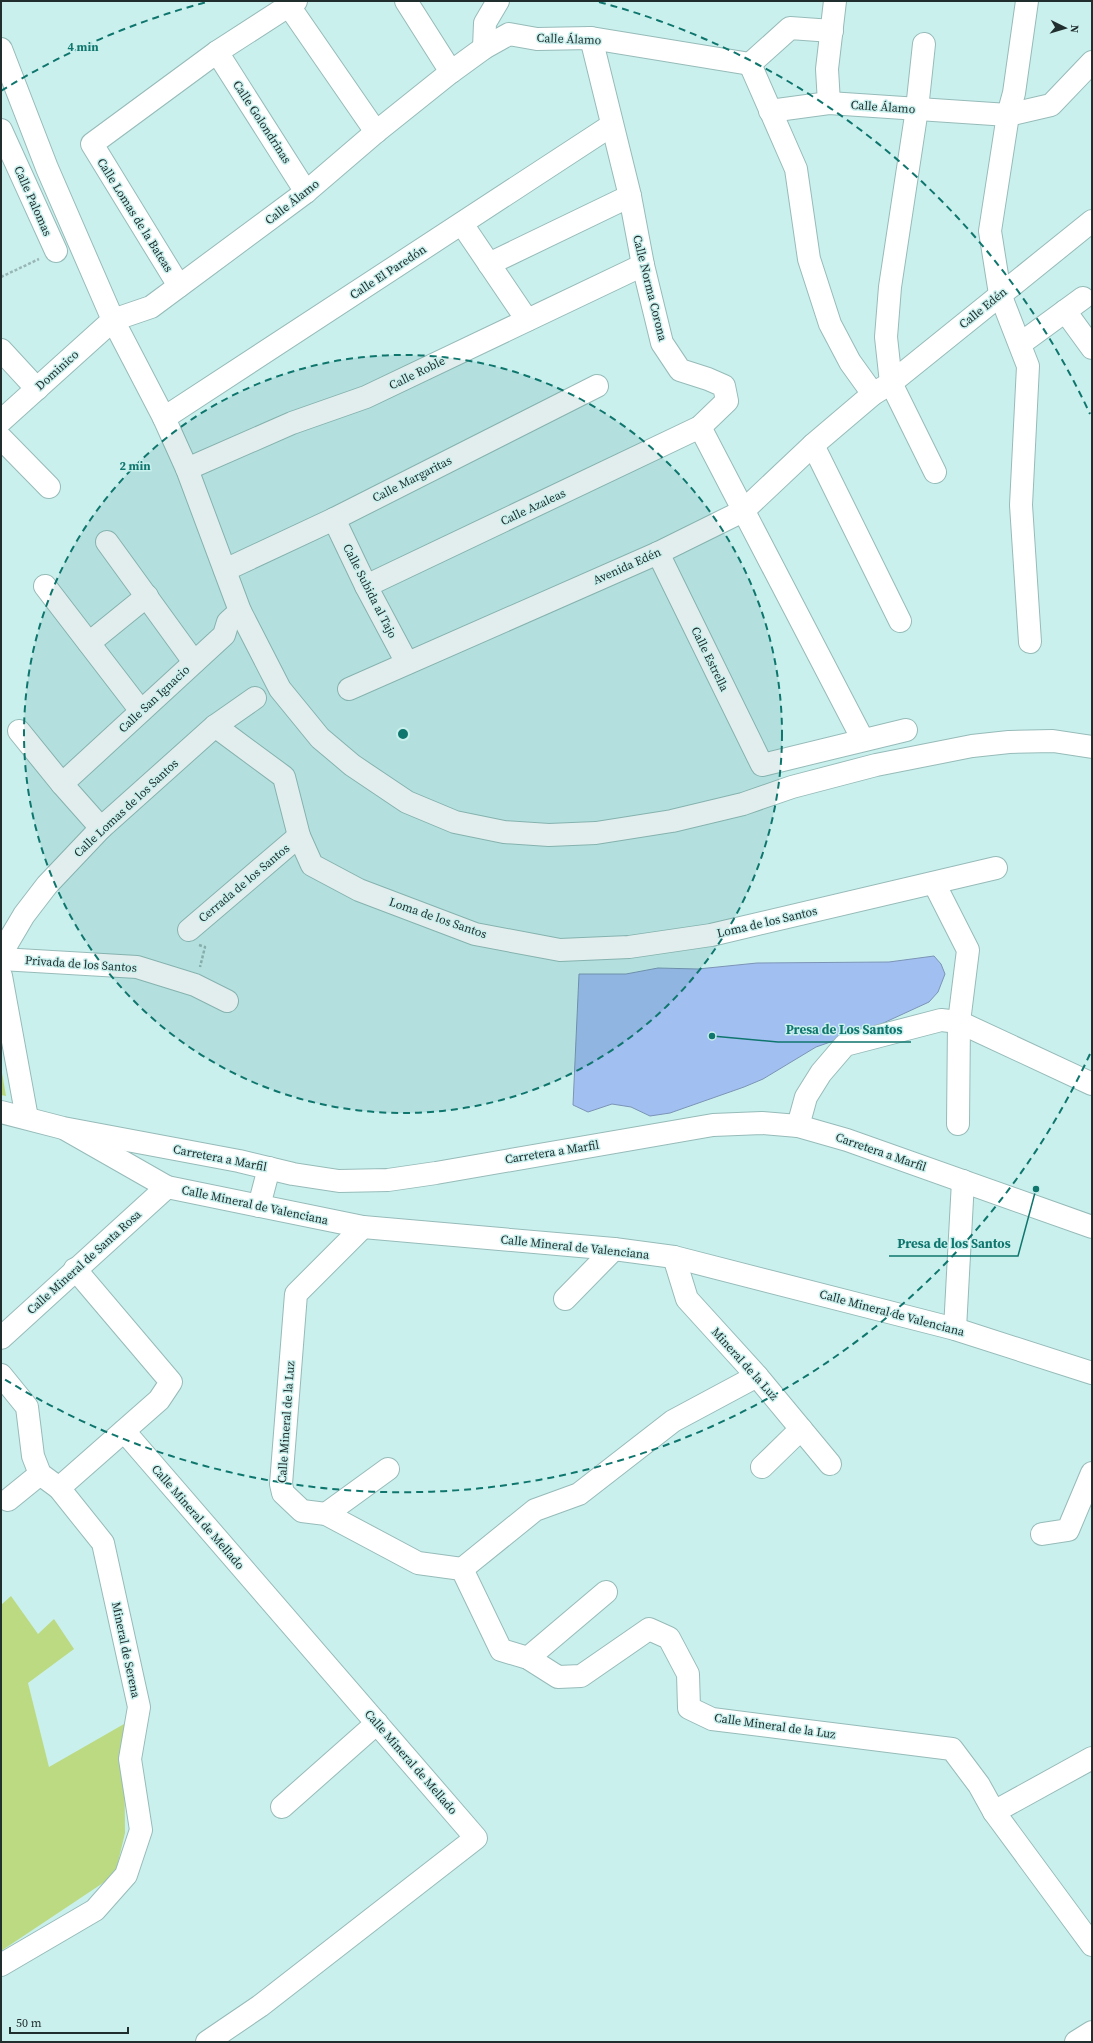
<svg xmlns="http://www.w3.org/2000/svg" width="1093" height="2043" font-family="'Source Serif 4',serif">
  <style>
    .green { fill: #bcda82 }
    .water { fill: #a2bff1; stroke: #7b94b6 }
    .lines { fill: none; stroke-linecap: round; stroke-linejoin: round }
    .minor-casing { stroke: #96bbb9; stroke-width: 24 }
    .major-casing { stroke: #96bbb9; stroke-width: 24 }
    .path { stroke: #97b6b4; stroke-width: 2.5; stroke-dasharray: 3 2; stroke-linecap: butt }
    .minor { stroke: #fff; stroke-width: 22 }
    .major { stroke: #fff; stroke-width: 22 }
    .ring { fill: none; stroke: #0f766e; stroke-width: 2; stroke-dasharray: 7 5 }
    .labels { text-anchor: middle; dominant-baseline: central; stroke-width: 3; stroke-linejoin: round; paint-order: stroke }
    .street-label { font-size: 12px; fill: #202f2e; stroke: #caf0ee }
    .centre { fill: #0f766e; stroke: #caf0ee; stroke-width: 2 }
    .ring-label { font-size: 12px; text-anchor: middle; font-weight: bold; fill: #0f766e; stroke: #caf0ee; stroke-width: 3; stroke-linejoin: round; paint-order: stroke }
    .leader { fill: none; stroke: #0f766e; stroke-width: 1.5 }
    .callout-dot { fill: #0f766e; stroke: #caf0ee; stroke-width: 1.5 }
    .callout-label { font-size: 13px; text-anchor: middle; font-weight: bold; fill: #0f766e; stroke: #caf0ee; stroke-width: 3; stroke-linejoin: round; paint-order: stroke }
  </style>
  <rect width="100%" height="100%" fill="#caf0ee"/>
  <g class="green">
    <polygon points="1,1067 6,1096 1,1095"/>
    <polygon points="11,1596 38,1634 54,1619 74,1649 28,1683 49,1767 124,1724 125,1833 115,1875 1,1951 1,1605"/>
  </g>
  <polygon class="water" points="934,956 941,964 945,974 938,992 929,1002 879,1025 816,1047 763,1079 744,1087 670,1113 650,1116 631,1107 612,1104 588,1112 573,1105 579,974 626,974 658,968 698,969 757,963 889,962"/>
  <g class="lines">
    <g class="minor-casing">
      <g id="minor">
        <polyline points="406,1 451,72"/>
        <polyline points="1027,1 1014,93 1008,115 990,231 1000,294 1028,366 1021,505 1030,642"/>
        <polyline points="289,6 376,132"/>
        <polyline points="924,44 917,109 890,287 886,337 891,383 935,472"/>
        <polyline points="484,48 485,23 498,1"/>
        <polyline points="1,49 47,168 113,320 164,418 187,469 240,611 280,689 320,738 352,765 407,802 455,822 504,832 549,835 596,833 672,821 743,804 792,787 876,765 972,746 1009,742 1053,741 1092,747"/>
        <polyline points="217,52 306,192"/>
        <polyline points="750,64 796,169 809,259 830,324 850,362 873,394"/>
        <polyline points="750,64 790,28 832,31"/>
        <polyline points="829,103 827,69 835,1"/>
        <polyline points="770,111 829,103 1008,115 1051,105 1092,62"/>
        <polyline points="1,130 56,251"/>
        <polyline points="462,224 527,320"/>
        <polyline points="489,264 630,196"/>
        <polyline points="179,286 92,144 217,52 296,1"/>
        <polyline points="1065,311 1092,348"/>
        <polyline points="1020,344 1083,298"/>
        <polyline points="1,350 37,389"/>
        <polyline points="164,418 612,125"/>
        <polyline points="1,421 113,320 151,307 306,192 376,132 451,72 484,48 509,34 537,39 591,38 750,64"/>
        <polyline points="700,427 863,740"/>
        <polyline points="1,438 49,487"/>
        <polyline points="813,445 900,621"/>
        <polyline points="187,469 292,423 366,397 643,265"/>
        <polyline points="334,519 366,586 407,663"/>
        <polyline points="107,542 194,662"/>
        <polyline points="658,553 762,765 906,730"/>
        <polyline points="225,570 334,519 597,386"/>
        <polyline points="45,586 141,711"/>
        <polyline points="366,586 700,427 727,401 724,386 708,379 680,370 662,343 643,265 630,196 591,38"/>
        <polyline points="89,643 147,596"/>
        <polyline points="349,689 658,553 743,511 813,445 873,394 891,383 1092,221"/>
        <polyline points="215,726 284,777 299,836 312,865 359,890 475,934 560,950 629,947 711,935 996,868"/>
        <polyline points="19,731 62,784 101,828"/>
        <polyline points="62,784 224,635 228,622 240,611"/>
        <polyline points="934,883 968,950 959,1022 958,1124"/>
        <polyline points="189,930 299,836"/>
        <polyline points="1,954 24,915 47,885 101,828 215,726 255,698"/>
        <polyline points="1,959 137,967 195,985 227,1001"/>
        <polyline points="1,976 27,1118"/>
        <polyline points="798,1126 806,1097 821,1073 845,1045 941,1020 959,1022 1092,1084"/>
        <polyline points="67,1130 167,1187 363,1227 614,1249 674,1257 955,1329 1092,1373"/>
        <polyline points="259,1206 269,1168"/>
        <polyline points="363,1227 296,1294 281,1484 283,1493 302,1511 326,1514 418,1563 462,1569 501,1650 528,1658 558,1677 581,1676 649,1629 669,1638 688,1674 689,1708 712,1719 952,1749 979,1785 994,1812 1092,1945"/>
        <polyline points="674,1257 687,1299 757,1376 830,1464"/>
        <polyline points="565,1299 614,1249"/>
        <polyline points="955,1329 963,1181"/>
        <polyline points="1,1338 167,1187"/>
        <polyline points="1,1375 27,1407 33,1456 40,1474 59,1488 103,1543 139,1707 130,1759 141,1830 126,1875 95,1910 1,1965"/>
        <polyline points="124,1431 476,1838 260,2006 207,2042"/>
        <polyline points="762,1467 801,1429"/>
        <polyline points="59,1488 159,1400 171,1382 75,1269"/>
        <polyline points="8,1500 40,1474"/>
        <polyline points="326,1514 388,1469"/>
        <polyline points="1042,1534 1068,1530 1092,1473"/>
        <polyline points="462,1569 535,1510 579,1494 673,1421 757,1376"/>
        <polyline points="528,1658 606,1592"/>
        <polyline points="282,1807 377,1723"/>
        <polyline points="994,1812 1092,1758"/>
        <polyline points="1076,2042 1092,2032"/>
      </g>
    </g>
    <g class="major-casing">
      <polyline id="major" points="1,1112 63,1128 239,1161 293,1174 339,1181 388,1180 436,1173 713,1125 762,1123 798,1126 847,1140 1092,1227"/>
    </g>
    <g class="path">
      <polyline points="1,277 39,259"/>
      <polyline points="199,945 205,947 200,967"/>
    </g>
    <use href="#minor" class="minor"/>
    <use href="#major" class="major"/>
  </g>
  <circle cx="403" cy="734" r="379" fill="#0f766e" fill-opacity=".12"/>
  <g class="ring">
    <circle cx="403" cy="734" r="379"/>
    <path d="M1090 1054A758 758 0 0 1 1 1377M1 91A758 758 0 0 1 207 2M599 2A758 758 0 0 1 1090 414"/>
  </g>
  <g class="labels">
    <g class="street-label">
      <text transform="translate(569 39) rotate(2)">Calle Álamo</text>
      <text transform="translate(883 107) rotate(4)">Calle Álamo</text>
      <text transform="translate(262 122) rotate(57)">Calle Golondrinas</text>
      <text transform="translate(33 201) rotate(66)">Calle Palomas</text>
      <text transform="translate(292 202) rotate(-38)">Calle Álamo</text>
      <text transform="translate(135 215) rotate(58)">Calle Lomas de la Bateas</text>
      <text transform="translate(388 272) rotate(-33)">Calle El Paredón</text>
      <text transform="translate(650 288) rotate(76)">Calle Norma Corona</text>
      <text transform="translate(983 308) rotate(-39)">Calle Edén</text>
      <text transform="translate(57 370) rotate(-42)">Dominico</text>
      <text transform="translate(417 373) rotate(-26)">Calle Roble</text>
      <text transform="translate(412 479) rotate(-27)">Calle Margaritas</text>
      <text transform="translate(533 507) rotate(-25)">Calle Azaleas</text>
      <text transform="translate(627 566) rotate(-24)">Avenida Edén</text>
      <text transform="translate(370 591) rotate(63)">Calle Subida al Tajo</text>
      <text transform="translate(710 659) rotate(64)">Calle Estrella</text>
      <text transform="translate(154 699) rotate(-43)">Calle San Ignacio</text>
      <text transform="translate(126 808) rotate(-43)">Calle Lomas de los Santos</text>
      <text transform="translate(244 883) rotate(-40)">Cerrada de los Santos</text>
      <text transform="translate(438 918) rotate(19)">Loma de los Santos</text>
      <text transform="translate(767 922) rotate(-13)">Loma de los Santos</text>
      <text transform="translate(81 964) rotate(4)">Privada de los Santos</text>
      <text transform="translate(552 1152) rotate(-9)">Carretera a Marfil</text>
      <text transform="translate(881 1152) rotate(19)">Carretera a Marfil</text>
      <text transform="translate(220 1158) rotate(11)">Carretera a Marfil</text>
      <text transform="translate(255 1205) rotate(12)">Calle Mineral de Valenciana</text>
      <text transform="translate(575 1247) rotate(6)">Calle Mineral de Valenciana</text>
      <text transform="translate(84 1262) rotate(-42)">Calle Mineral de Santa Rosa</text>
      <text transform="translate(892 1313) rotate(15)">Calle Mineral de Valenciana</text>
      <text transform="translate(745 1364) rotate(48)">Mineral de la Luz</text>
      <text transform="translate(286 1422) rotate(-86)">Calle Mineral de la Luz</text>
      <text transform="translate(198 1517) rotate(49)">Calle Mineral de Mellado</text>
      <text transform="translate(126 1650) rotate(78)">Mineral de Serena</text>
      <text transform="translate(775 1726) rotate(8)">Calle Mineral de la Luz</text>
      <text transform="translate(411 1762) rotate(49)">Calle Mineral de Mellado</text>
    </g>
  </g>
  <circle cx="403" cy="734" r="6" class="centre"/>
  <g class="ring-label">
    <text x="83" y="51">4 min</text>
    <text x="135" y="470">2 min</text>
  </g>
  <path class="leader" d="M712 1036L778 1042H911M1036 1189L1018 1256H889"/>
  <g class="callout-dot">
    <circle cx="712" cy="1036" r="4"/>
    <circle cx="1036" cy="1189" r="4"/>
  </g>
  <g class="callout-label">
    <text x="844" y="1034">Presa de Los Santos</text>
    <text x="954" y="1248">Presa de los Santos</text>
  </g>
  <rect width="1093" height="2043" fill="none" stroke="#202f2e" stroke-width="4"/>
  <g transform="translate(1065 28) rotate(95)" stroke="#caf0ee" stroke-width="3" paint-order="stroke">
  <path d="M0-3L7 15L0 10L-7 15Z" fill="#202f2e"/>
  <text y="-6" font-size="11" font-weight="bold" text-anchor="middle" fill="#202f2e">N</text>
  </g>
  <path d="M10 2027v6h118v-6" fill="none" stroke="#202f2e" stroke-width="2"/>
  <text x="16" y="2027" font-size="12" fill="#202f2e" stroke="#caf0ee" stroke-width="3" paint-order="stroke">50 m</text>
</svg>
